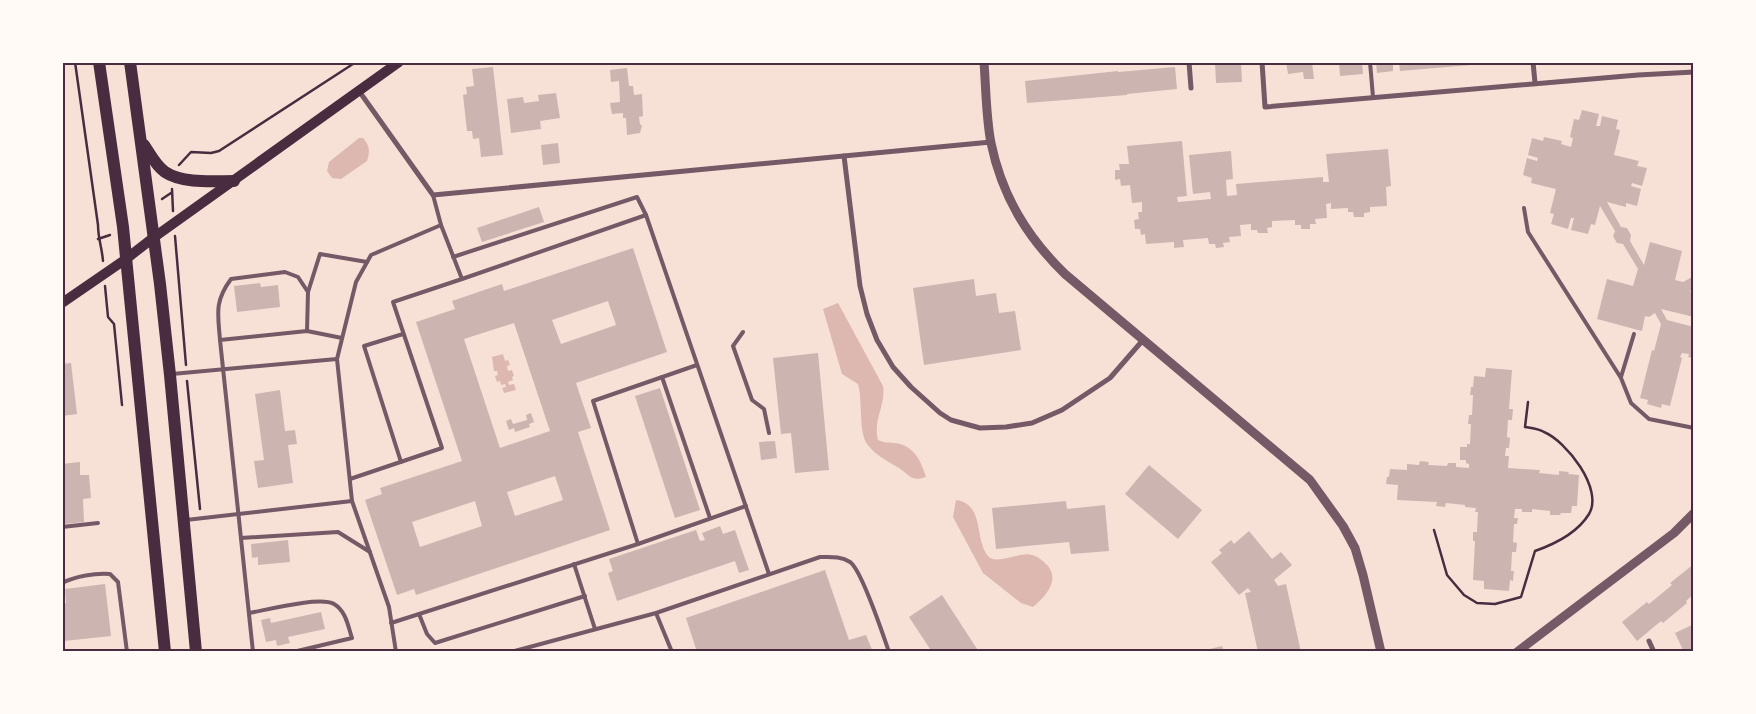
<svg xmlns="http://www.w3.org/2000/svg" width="1756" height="714" font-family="'Public Sans',sans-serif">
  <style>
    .water { fill: #dcb8b0 }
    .building { fill: #ccb4b1; fill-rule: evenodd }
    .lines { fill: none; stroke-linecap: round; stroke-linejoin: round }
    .path { stroke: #4a2c40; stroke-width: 2.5 }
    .service { stroke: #755966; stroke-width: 4 }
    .minor { stroke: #755966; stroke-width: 5 }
    .tertiary { stroke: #755966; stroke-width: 9 }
    .secondary { stroke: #4a2c40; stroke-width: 10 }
    .primary { stroke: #4a2c40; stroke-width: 12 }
    .neatline { fill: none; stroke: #4a2c40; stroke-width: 2 }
  </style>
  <rect width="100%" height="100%" fill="#f7e1d7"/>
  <g class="water">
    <path d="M359 138H363C370 146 370 151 367 161L341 179 332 178 327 171 329 162Z"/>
    <path d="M838 303 883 386C886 406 873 418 878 440 884 443 887 442 893 443 913 444 921 460 926 477 911 482 911 476 899 468 889 462 875 455 868 445 858 434 863 401 858 384L842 374 823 309Z"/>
    <polygon points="503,354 505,361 508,360 510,365 507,366 508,371 512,370 514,376 512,377 513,380 508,382 509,385 514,384 516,390 504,393 502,388 506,387 505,384 501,385 500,381 497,382 495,376 498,375 497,371 494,371 492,357"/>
    <path d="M956 500C985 504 974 539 988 556 997 566 1020 551 1032 555 1039 557 1043 561 1048 566 1060 581 1045 597 1033 607L1021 603 983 573 953 517Z"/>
  </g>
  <g class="building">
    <polygon points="1215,62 1241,62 1242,82 1216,83"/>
    <polygon points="1286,62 1312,62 1314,79 1304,79 1303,72 1288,74"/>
    <polygon points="1339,62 1362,62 1363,74 1340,76"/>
    <polygon points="1376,62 1393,62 1393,71 1377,73"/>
    <polygon points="1399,62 1483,62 1483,64 1400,71"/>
    <polygon points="493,67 503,155 481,157 479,138 473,139 472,131 467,131 463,95 467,94 466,87 474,86 472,69"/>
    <polygon points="1175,67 1177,89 1127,94 1127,95 1027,103 1025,81 1118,71 1118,72"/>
    <polygon points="627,68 629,86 633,86 634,95 642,94 643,116 639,117 640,124 642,126 640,133 627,135 626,118 623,118 623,113 612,114 610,103 620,102 619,81 611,82 610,70"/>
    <polygon points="556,93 560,118 540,121 541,129 511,133 507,99 523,97 524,103 539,101 538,95"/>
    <polygon points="1582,110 1599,114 1596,126 1600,126 1602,116 1618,120 1616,129 1620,130 1614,155 1639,161 1637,166 1647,168 1642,186 1632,183 1631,186 1641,189 1637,206 1626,203 1626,207 1607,202 1621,227 1627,228 1631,235 1630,241 1644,265 1650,242 1682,251 1675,280 1683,282 1694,276 1694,285 1690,292 1694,293 1694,317 1661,309 1667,320 1694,327 1694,358 1688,357 1689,354 1682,353 1680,357 1682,358 1670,406 1662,404 1661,408 1647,404 1648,400 1640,398 1652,350 1654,351 1661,324 1655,313 1649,317 1645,316 1642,331 1597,319 1607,279 1633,286 1638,269 1623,244 1617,243 1613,236 1615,231 1600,206 1595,225 1591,224 1588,234 1571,230 1574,218 1571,218 1568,229 1551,224 1554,214 1550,213 1556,189 1531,183 1532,178 1523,175 1527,158 1537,161 1538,158 1528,155 1532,138 1543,141 1544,137 1562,141 1561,144 1571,147 1573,138 1570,137 1574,119 1579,120"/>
    <polygon points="1182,141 1187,196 1177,197 1178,202 1211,199 1210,192 1193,194 1189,155 1231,151 1233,179 1226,180 1227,196 1237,195 1236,184 1323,177 1323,182 1329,182 1326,154 1388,149 1391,186 1386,187 1387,206 1370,207 1370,212 1364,213 1364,217 1354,217 1353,212 1348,212 1348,208 1331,209 1331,203 1326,204 1327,218 1315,219 1316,224 1310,224 1310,229 1301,229 1301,225 1295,225 1295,220 1272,221 1272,227 1267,228 1268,233 1258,233 1257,230 1251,230 1251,224 1240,225 1241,236 1229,237 1230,242 1223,243 1224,247 1216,248 1215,244 1209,244 1208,238 1183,240 1184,247 1174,248 1174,242 1146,244 1145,234 1141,235 1140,229 1135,229 1134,220 1139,219 1138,212 1142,212 1142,202 1132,203 1130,185 1121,186 1120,179 1115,180 1115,170 1120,170 1119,164 1129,164 1127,146"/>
    <polygon points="558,143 560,163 543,165 541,145"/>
    <polygon points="539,207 544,222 482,242 477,228"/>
    <path d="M633 248 667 352 576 383 591 428 578 432 610 530 416 595 414 589 397 595 365 500 382 494 380 488 462 461 416 322 455 309 452 301 502 284 504 291ZM608 301 616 325 561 344 552 320ZM514 323 550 431 500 448 464 339ZM555 476 563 500 515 516 507 492ZM475 501 482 526 420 547 412 522Z"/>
    <polygon points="974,279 976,296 996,293 999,313 1015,311 1021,350 924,365 913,288"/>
    <polygon points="260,283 261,287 278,285 280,307 237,312 234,286"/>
    <polygon points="818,353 829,470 795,473 791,433 781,434 773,358"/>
    <polygon points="71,363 77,414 62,416 62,364"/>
    <polygon points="1486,368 1512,370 1509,409 1513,409 1512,420 1508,420 1507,437 1510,438 1509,448 1506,448 1505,456 1509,456 1508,468 1540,470 1539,473 1559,475 1559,471 1569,472 1568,474 1579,475 1577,506 1572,506 1571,513 1561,513 1560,515 1550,515 1550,511 1532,509 1532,512 1522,512 1522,509 1515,509 1514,518 1518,518 1517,524 1514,524 1513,542 1517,543 1516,552 1512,552 1511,571 1514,571 1513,581 1510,580 1509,591 1484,589 1484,581 1473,580 1475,541 1473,541 1473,532 1477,532 1478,512 1475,512 1476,508 1465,507 1465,505 1446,503 1445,507 1436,506 1437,502 1397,500 1398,485 1386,484 1387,477 1389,477 1390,469 1407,470 1407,464 1419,465 1420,461 1429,462 1428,465 1447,466 1448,463 1456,463 1456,467 1469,468 1469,464 1466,463 1466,460 1460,460 1460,447 1467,447 1467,444 1470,444 1471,424 1468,424 1469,415 1472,415 1473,395 1470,395 1471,387 1473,387 1474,376 1485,377"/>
    <polygon points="660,388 700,510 675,518 635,396"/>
    <polygon points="280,390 285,431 295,430 297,444 288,445 293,483 258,488 254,461 264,460 255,394"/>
    <polygon points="531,413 534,422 529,424 530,427 515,432 514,428 509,430 506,421 511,419 513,424 527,420 526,415"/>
    <polygon points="775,441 777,458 761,460 759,442"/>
    <polygon points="80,462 80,475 89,475 91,498 83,499 84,522 65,524 62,500 62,464"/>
    <polygon points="1149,465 1202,510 1178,539 1125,494"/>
    <polygon points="1066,501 1067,509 1105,505 1109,551 1071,554 1069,542 996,549 992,508"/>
    <polygon points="720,526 723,534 735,530 749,570 739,573 735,561 617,601 608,573 613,571 609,559 696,530 700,541 705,540 702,533"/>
    <polygon points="1249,531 1272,559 1281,552 1292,565 1274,580 1278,586 1286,584 1301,652 1258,652 1245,593 1251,592 1248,588 1239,595 1211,562 1222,553 1219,550 1231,540 1234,544"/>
    <polygon points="288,540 290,562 258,565 258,557 252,558 251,544"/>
    <polygon points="1694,564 1694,594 1686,601 1687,603 1663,623 1661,621 1637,641 1622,622 1647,602 1649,604 1672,585 1670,583"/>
    <polygon points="825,570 849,640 866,635 873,652 697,652 686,618"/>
    <polygon points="105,584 111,636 64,641 62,604 66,603 65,589"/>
    <polygon points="942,595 979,652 932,652 909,617"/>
    <polygon points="321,612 325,629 288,637 290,643 277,646 276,640 266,642 261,620 270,618 271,623"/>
    <polygon points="1694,624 1694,652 1684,652 1675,633"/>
    <polygon points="1222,646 1224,652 1202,652 1202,651"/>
  </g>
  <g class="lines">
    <g class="path">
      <path d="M75 62 98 225C98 238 102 248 103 261"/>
      <polyline points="179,165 191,152 211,153 219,151 356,62"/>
      <polyline points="172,189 173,211"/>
      <polyline points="162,199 171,193"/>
      <polyline points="175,236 186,365"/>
      <polyline points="98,239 110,235"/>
      <polyline points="105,286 108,317 114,324 122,405"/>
      <polyline points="187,381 200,509"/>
      <path d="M1434 530 1447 575 1464 595 1477 603 1495 604 1521 597 1535 551C1555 544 1578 532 1589 514 1604 489 1566 441 1544 432 1539 429 1531 428 1525 427L1528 402"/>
    </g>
    <g class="service">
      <polyline points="1370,62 1373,97"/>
      <polyline points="1524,208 1528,232 1621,378 1631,403 1649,419 1694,428"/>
      <polyline points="441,225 462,279 646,215 769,574"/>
      <polyline points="453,257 637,197 646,215"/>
      <polyline points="307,331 308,292 320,254 367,262"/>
      <polyline points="743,332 733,346 752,400 764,409 769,433"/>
      <path d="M220 340C218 314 214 302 231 279L285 272 298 277 308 292"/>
      <polyline points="172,374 337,359"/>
      <polyline points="662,377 710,518"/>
      <polyline points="1621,377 1634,334"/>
      <polyline points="401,462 364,346 403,334"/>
      <polyline points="350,479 442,448 393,302 462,279"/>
      <polyline points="186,520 352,501"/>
      <polyline points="62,527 98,523"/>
      <polyline points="241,538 338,532 370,552"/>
      <polyline points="638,544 746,506"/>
      <polyline points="574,564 595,629"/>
      <path d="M62 583C76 576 95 573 110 574L118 582 127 652"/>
      <path d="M249 613C266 610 320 596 334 604 346 611 348 626 352 638L293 652"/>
      <polyline points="656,613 672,652"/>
      <polyline points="419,614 427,634 435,643 585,596"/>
      <polyline points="391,623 638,544 593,401 697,365"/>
      <polyline points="62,647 63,652"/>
      <polyline points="253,652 220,340 307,331 342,338"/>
      <polyline points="396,652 389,607 352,501 337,359 356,282 371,255 441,225 433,195"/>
      <path d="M511 652 656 613 820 557C831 557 841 556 850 562 862 570 883 635 889 652"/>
    </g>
    <g class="minor">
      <polyline points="1189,62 1191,88"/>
      <polyline points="1262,62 1265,107 1638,75 1694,72"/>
      <polyline points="1533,62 1535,83"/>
      <polyline points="359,91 433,195 991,142"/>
      <polyline points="844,156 860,286 867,314 877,340 893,367 911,387 940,413 951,420 980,428 1006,427 1032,423 1062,410 1110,378 1143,340"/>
      <polyline points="1649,641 1654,652"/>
    </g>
    <g class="tertiary">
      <path d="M984 62C986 89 986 117 991 143 1002 196 1027 237 1065 274L1310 480 1343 526 1355 548 1363 575 1381 652"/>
      <polyline points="1517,652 1674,533 1694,513"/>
    </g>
    <polyline class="secondary" points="62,303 126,259 153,238 399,62"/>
    <g class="primary">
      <polyline points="99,62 123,227 165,652"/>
      <polyline points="130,62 160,284 170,375 196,652"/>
      <path d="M144 145C150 154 156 166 165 172 183 184 214 181 234 181"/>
    </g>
  </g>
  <rect width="1756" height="714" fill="none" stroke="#fffaf5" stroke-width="128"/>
  <rect x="64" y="64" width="1628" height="586" class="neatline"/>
</svg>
